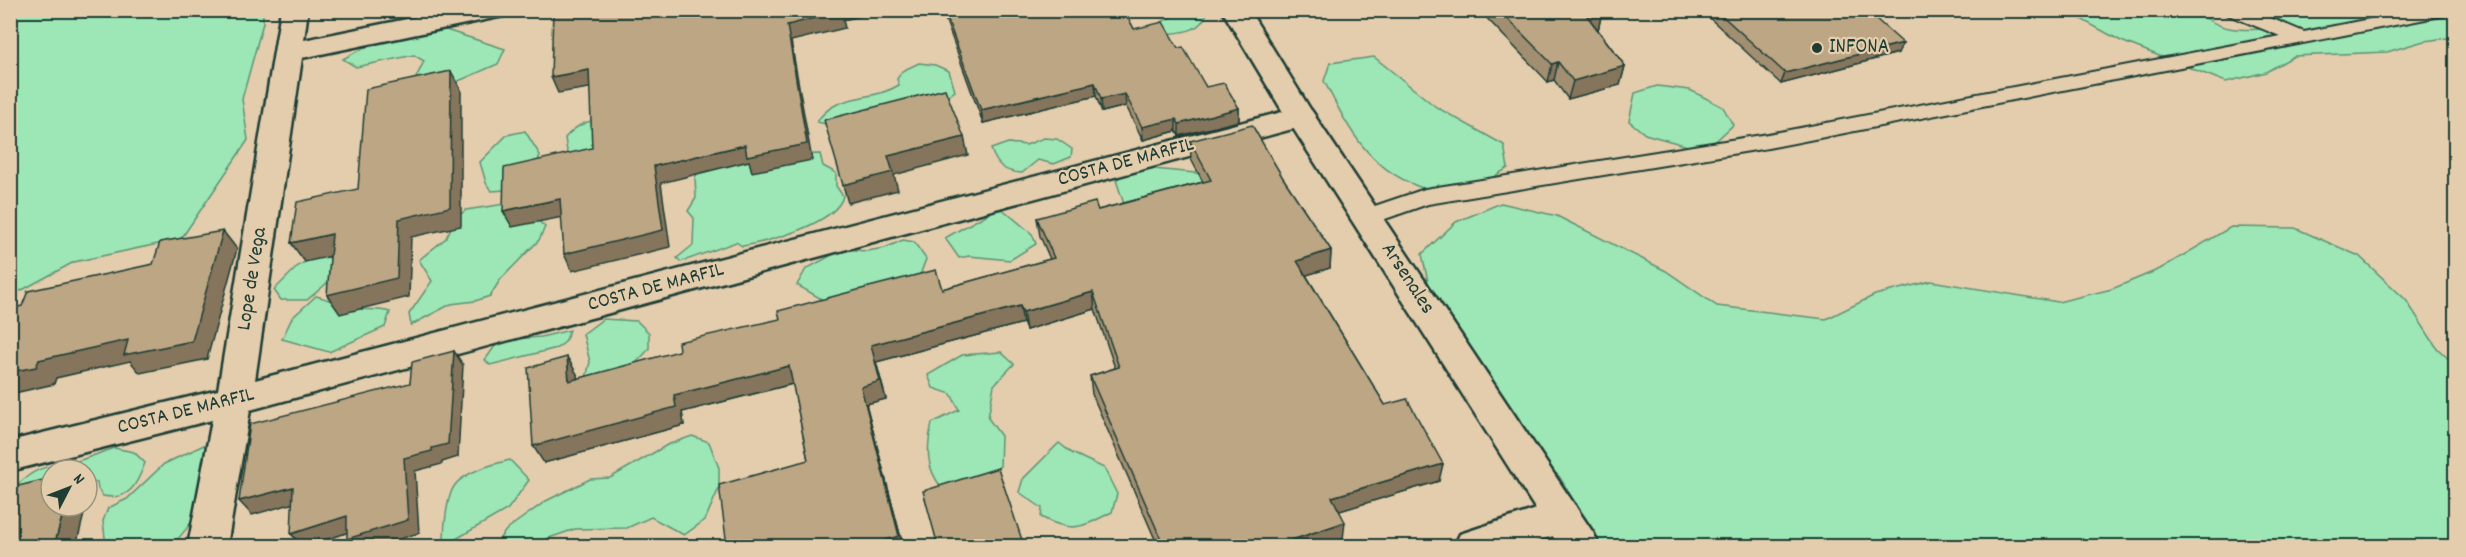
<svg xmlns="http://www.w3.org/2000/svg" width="2466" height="557" font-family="Dekko,sans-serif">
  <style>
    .green { fill: #9de6b5; stroke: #5e9274; stroke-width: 1.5 }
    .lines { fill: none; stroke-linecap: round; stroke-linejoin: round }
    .service-casing { stroke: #1f3d34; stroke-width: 4 }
    .minor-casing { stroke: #1f3d34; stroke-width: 5 }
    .secondary-casing { stroke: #1f3d34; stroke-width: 5 }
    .service { fill: #e3cdad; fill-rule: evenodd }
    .minor { fill: #e3cdad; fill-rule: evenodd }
    .secondary { fill: #e3cdad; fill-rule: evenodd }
    .wall { fill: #a28f72; stroke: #1f3d34; stroke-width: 1.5 }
    .shaded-wall { fill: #84745c; stroke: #1f3d34; stroke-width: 1.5 }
    .building { fill: #bca684; stroke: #1f3d34; stroke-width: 1.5 }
    .poi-dot { fill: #1f3d34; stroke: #e3cdad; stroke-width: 2 }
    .labels { text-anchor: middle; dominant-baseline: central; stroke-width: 4.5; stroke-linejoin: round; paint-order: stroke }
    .poi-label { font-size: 21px; fill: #1f3d34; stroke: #e3cdad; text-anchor: start }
    .street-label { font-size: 21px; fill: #1f3d34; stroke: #e3cdad }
  </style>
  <rect width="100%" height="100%" fill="#e3cdad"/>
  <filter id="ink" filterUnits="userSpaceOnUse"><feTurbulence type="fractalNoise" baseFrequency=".0167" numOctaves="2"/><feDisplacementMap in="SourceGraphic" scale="12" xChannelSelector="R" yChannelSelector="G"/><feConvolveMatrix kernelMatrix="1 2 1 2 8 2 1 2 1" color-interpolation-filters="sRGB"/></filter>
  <g filter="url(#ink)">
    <g class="green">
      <polygon points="11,11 263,11 263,23 242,99 248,140 181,239 74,262 11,296"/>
      <path d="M1175 11H1205L1207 13C1200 32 1183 32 1166 34L1156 25 1173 16Z"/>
      <path d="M2075 11H2197C2219 32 2242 31 2271 28L2282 15 2299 11H2455V37L2424 41 2387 52 2294 56 2266 72 2226 82 2121 41 2079 18Z"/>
      <path d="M446 30 505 49 498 64 447 86 414 82 424 61 414 55 356 67 343 59C375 40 409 32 446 30Z"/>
      <path d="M1374 57 1436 107 1504 145 1508 168 1463 196C1448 193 1431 192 1417 186 1366 166 1348 127 1324 81L1330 63Z"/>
      <path d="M919 63 935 65 949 71 955 91 942 101 844 128 817 122C835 92 872 102 899 85L897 79 902 71Z"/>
      <polygon points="1657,86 1690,90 1723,107 1733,125 1705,151 1645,134 1629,121 1635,93"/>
      <path d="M614 117 664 123 570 157 567 151 565 138C579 121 593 120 614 117Z"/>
      <path d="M525 131 540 155C531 185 521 190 491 191L486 183 480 162 507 135Z"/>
      <path d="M1044 138 1057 139 1072 149 1071 157 1054 164 1038 160 1022 173C1004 172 997 166 991 149L1008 143 1026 145Z"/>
      <path d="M820 154 823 166 836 173V186L843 196C837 223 766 243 742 246L736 242 681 262 677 258 693 245 694 218 688 211 696 198 695 177 711 156Z"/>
      <polygon points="1133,167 1226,176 1127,213 1116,180"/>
      <polygon points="1501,203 1557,216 1666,271 1717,306 1826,319 1875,295 1931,281 2058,302 2112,289 2160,269 2231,227 2295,228 2359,256 2406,300 2437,348 2455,365 2455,546 1584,546 1591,530 1559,476 1504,435 1441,343 1422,254 1456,222"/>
      <polygon points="505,204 530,213 545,227 539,240 500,280 490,296 475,301 451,304 411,325 409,314 432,281 419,260 446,238 456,218 466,210"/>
      <polygon points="1000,207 1032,234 1036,244 1010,260 969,256 959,258 945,238"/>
      <polygon points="903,240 914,242 926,259 920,275 823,300 797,285 806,269 843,249 867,251 885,248"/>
      <polygon points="317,255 343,261 333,278 307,300 281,300 274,290 298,266"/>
      <path d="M316 296C329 299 340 305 352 308 363 311 377 308 390 312L385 327 329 352 282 339 292 318Z"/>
      <polygon points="603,319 637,321 649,333 649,349 636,363 605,383 585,382 590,362 583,334"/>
      <polygon points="570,330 565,342 557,348 490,365 485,360 495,346 514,339 541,337"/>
      <path d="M1001 352 1014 364 994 385 988 418 1001 436 1000 466 952 501C928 474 924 458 932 423L959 410 951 394 933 388 928 375 962 355Z"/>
      <polygon points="692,436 709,442 719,468 719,488 705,520 684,535 651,517 627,528 575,529 526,546 494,546 507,529 546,501 590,479 610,478 667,445"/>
      <path d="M1059 443 1072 453 1104 468 1117 494 1112 512C1082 527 1073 534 1041 517L1042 508 1019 492 1023 479Z"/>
      <path d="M204 445 216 461C208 498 198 519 171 546H106L103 521 108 508 127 499 164 464Z"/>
      <path d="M114 448 134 452 145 463C137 484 130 501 103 496L98 489 97 482 87 484V470H51V489L19 494 16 486C37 466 46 467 73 462 87 459 101 452 114 448Z"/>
      <path d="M510 460 529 480 508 509 449 543 444 539C444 526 447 495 455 485 466 471 493 464 510 460Z"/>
    </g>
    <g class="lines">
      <g class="service-casing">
        <polygon id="service" points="2224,10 2251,10 2304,32 2415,10 2456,10 2456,13 1768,148 1428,204 1368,225 1360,223 1357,217 1360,211 1425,189 1768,134 2280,36 2226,14"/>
      </g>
      <g class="minor-casing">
        <g id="minor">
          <polygon points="281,10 308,10 304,40 451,10 507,10 504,16 494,18 302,58 255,380 1301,107 1311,110 1316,117 1311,124 250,410 227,546 188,546 212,420 10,471 10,441 218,390"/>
          <polygon points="1561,501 1575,505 1580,517 1575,529 1522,546 1454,546 1460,534"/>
        </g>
      </g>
      <g class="secondary-casing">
        <polygon id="secondary" points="1222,10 1249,10 1312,112 1594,534 1599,546 1559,546 1286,117"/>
      </g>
      <use href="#service" class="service"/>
      <use href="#minor" class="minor"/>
      <use href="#secondary" class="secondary"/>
    </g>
    <g class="wall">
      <polygon points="942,10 1124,10 1134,29 1178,48 1206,87 1239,108 1239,121 1179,136 1176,131 1143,140 1126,106 1102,112 1096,96 983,123"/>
      <polygon points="1479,10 1601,10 1602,12 1598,30 1625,66 1620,85 1568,99 1554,80 1548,82"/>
      <polygon points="1701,10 1866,10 1898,53 1781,84"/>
      <polygon points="1190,141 1283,178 1331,250 1330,268 1306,275 1385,405 1439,481 1339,511 1343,539 1322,546 1158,546 1092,394 1090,376 1115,368 1095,309 1026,330 1023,323 876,362 886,399 866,404 903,546 727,546 808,460 793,384 682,412 684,425 544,463 577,374 577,379 942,289 1050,259 1040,236 1037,218 1098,210 1203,182 1191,159"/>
    </g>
    <g class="shaded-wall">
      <polygon points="839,10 889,10 843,20 845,28 791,41 812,160 752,172 749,161 661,183 670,247 572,271 564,254 654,166 745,145 787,25"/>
      <polygon points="1602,12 1598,30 1587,16"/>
      <polygon points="1903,43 1898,53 1781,84 1785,73"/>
      <polygon points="1558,62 1554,80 1548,82 1552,64"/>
      <polygon points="1625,66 1620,85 1568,99 1573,81"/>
      <polygon points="589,70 596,87 558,93 551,77"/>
      <polygon points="451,71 461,90 461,226 411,237 409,297 340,314 327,295 399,219"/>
      <polygon points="1095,83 1096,96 983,123 981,110"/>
      <polygon points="1125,94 1126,106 1102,112 1101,99"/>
      <polygon points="1239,108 1239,121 1179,136 1179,124"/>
      <polygon points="1176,119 1176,131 1143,140 1142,127"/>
      <polygon points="964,137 968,155 894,175 898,190 848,203 843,185 888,156"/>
      <polygon points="560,199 568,216 512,227 503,211"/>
      <polygon points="223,231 237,249 207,359 140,373 130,361 56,378 54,384 10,394 10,372 39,360"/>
      <polygon points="332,234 345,253 305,262 291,243"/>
      <polygon points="1331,250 1330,268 1297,278 1297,261"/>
      <polygon points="1093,292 1095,309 1026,330 1023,312"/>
      <polygon points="1020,306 1023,323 876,362 886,399 866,404 903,546 865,546 861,387 871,345"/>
      <polygon points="454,351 463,365 458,457 442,462 442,464 415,471 419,533 377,546 354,546 347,539 404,458"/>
      <polygon points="567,357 577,374 579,399 569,381"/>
      <polygon points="789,366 796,383 682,412 684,425 544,463 533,446 674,395"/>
      <polygon points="1443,464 1439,481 1330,514 1332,497"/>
      <polygon points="87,485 90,488 87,500"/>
      <polygon points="293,487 305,500 252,515 239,501"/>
      <polygon points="65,506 86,506 76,546 54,546"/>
      <polygon points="347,516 359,529 306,546 303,546 291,534"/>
      <polygon points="1345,522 1343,539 1322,546 1274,546"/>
    </g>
    <g class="building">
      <polygon points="553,10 840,10 840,12 787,25 807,144 747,156 745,145 654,166 663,230 564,254 560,199 503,211 504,168 592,148 589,70 551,77"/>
      <polygon points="944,10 1124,10 1134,29 1163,22 1178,48 1183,47 1206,87 1224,83 1239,108 1179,124 1176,119 1142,127 1125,94 1101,99 1095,83 981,110"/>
      <polygon points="1499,10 1601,10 1602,12 1587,16 1625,66 1573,81 1558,62 1552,64"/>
      <polygon points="1716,10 1866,10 1903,43 1785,73"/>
      <polygon points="451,71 450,207 399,219 397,278 327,295 332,234 291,243 297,202 358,189 366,89"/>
      <polygon points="945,89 964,137 888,156 893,172 843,185 824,120"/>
      <polygon points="1252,125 1283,178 1331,250 1297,261 1385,405 1407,399 1443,464 1332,497 1345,522 1274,546 1164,546 1090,376 1119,367 1093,292 1023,312 1020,306 871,345 880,381 861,387 899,536 865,546 727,546 719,485 808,460 789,366 674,395 676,407 533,446 528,368 567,357 569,381 679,351 678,342 780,319 778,311 869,287 936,270 942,289 1054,258 1037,218 1095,202 1098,210 1211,180 1190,141"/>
      <polygon points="223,231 192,341 124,355 128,340 39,360 36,367 10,372 10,309 22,306 28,291 153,264 160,242"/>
      <polygon points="454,351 448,444 432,448 432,451 404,458 408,520 347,539 347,516 291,534 293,487 239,501 250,424 410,383 412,362"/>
      <polygon points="998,468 1024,546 938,546 923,491"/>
      <polygon points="51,478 51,506 65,506 54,546 10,546 10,488"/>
    </g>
  </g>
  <circle class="poi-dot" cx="1817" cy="48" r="6"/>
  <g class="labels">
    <g class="poi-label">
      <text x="1829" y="48">INFONA</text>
    </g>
    <g class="street-label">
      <text transform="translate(1126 163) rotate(-15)">COSTA DE MARFIL</text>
      <text transform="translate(253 279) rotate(-81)">Lope de Vega</text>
      <text transform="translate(1407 279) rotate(57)">Arsenales</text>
      <text transform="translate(656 288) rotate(-15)">COSTA DE MARFIL</text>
      <text transform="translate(186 412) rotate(-14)">COSTA DE MARFIL</text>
    </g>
  </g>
  <rect width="2466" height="557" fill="none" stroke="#e3cdad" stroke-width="36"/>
  <rect x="18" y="18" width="2430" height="521" fill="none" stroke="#1f3d34" stroke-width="2" filter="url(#ink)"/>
  <g transform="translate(69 488) rotate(48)"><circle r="28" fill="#e3cdad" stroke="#95937d" stroke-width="1.5"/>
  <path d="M0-4.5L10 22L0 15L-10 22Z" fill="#1f3d34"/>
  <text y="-9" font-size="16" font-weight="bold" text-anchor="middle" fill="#1f3d34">N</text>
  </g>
</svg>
